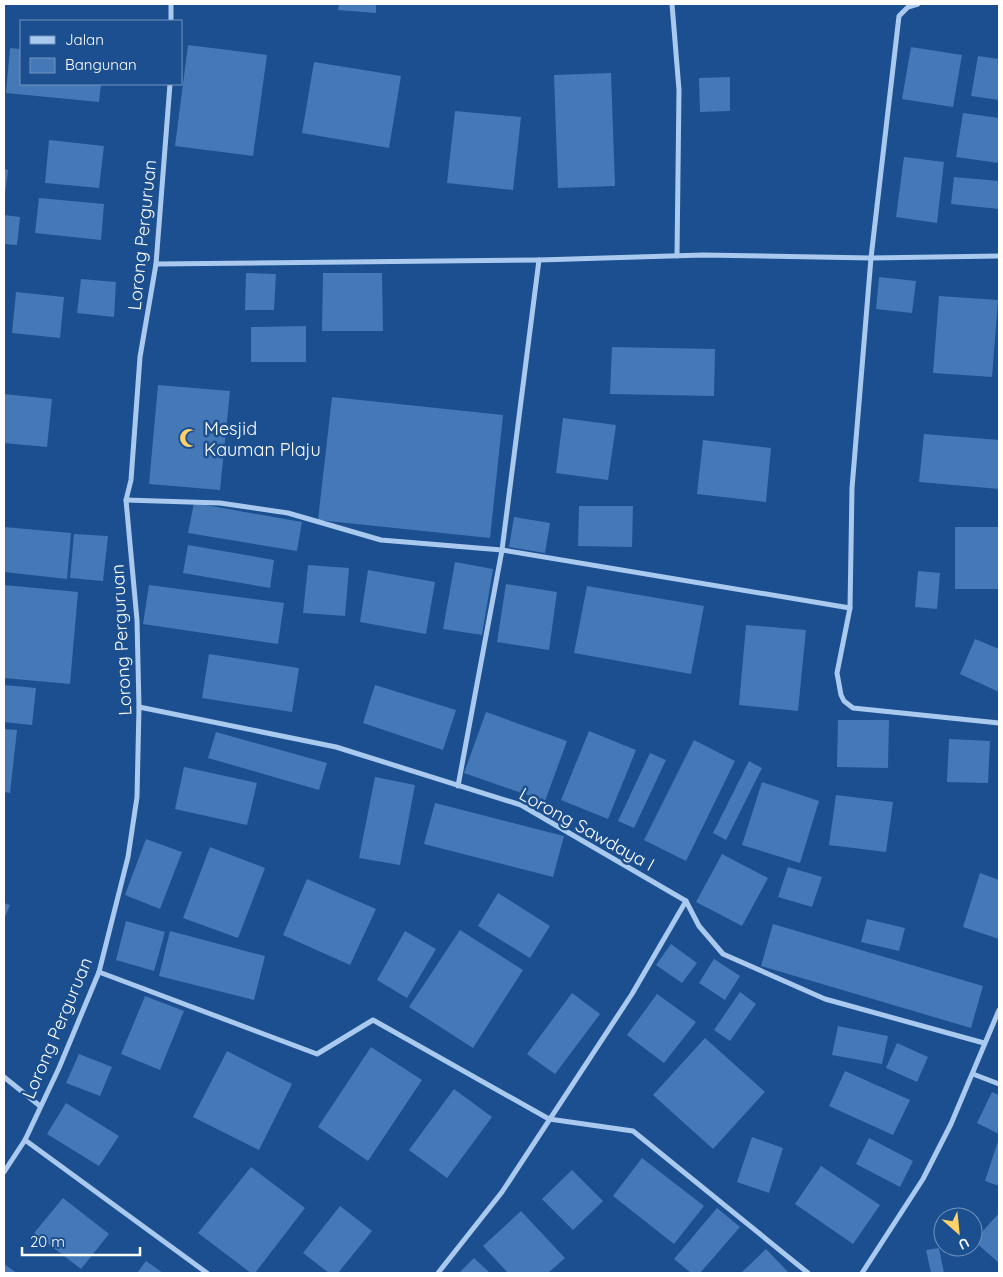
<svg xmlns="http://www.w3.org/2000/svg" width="1003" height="1277" font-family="Quicksand,sans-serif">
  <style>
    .building { fill: #4478b7 }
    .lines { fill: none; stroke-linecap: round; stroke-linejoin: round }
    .minor { stroke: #a9c9ee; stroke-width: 5 }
    .labels { text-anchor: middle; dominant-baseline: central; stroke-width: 5; stroke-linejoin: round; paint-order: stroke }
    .street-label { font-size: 18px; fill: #fff; stroke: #1b4f8f }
    .poi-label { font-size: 18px; fill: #fff; stroke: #1b4f8f; text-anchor: start }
  </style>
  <rect width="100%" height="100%" fill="#1b4f8f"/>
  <g class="building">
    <polygon points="339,4 376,4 376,13 338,10"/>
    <polygon points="188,45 267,55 253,156 175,146"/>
    <polygon points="911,47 962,55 953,107 902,99"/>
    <polygon points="10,48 21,49 21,84 101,84 99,102 6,93"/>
    <polygon points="978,56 999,59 999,100 971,96"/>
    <polygon points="314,62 401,76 389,148 302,133"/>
    <polygon points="611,73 615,186 558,188 554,75"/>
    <polygon points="730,77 730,111 700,112 699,78"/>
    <polygon points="455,111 521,117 513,190 447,183"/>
    <polygon points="963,113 999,118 999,163 956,157"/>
    <polygon points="49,140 104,146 99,188 45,183"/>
    <polygon points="904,157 944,162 937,223 896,217"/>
    <polygon points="4,169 8,170 5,194 4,194"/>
    <polygon points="954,177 999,181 999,209 951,204"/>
    <polygon points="39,198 104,204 101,240 35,233"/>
    <polygon points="4,215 20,217 17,245 4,244"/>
    <polygon points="246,273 276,274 274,310 245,310"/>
    <polygon points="323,273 382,273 383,331 322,331"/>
    <polygon points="879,277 916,281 912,313 876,309"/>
    <polygon points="81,279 116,282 114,317 77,313"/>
    <polygon points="16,292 64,297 60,338 12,333"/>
    <polygon points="939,296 998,300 992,377 933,373"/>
    <polygon points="306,326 306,362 251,362 251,327"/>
    <polygon points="612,347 715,349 714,396 610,394"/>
    <polygon points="158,385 230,391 220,490 149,484"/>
    <polygon points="4,394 52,399 47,447 4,443"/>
    <polygon points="332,397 503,415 490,538 318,520"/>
    <polygon points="563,418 616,425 608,480 556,473"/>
    <polygon points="924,434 999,440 999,489 919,482"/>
    <polygon points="703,440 771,448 766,502 697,494"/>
    <polygon points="194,503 302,522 297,551 188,533"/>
    <polygon points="579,506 633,506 632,547 578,546"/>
    <polygon points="514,517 550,523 545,553 509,547"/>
    <polygon points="4,527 71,533 67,579 4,572"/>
    <rect x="955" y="527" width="44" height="62"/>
    <polygon points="74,534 108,536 103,581 70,578"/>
    <polygon points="188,545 274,560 270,588 183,573"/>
    <polygon points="455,562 493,569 482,635 443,629"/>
    <polygon points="308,565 349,568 345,616 303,613"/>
    <polygon points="368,570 435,582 426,634 360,622"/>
    <polygon points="918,571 940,573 937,609 915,607"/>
    <polygon points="506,584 557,592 549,650 497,642"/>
    <polygon points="4,585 78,592 70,684 4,678"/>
    <polygon points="149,585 284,603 278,644 143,624"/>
    <polygon points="587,586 704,606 691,674 574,653"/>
    <polygon points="746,625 806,630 798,711 739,705"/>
    <polygon points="975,639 999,649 999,692 960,674"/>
    <polygon points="209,654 299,668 292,712 202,698"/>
    <polygon points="4,685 36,688 32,725 4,722"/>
    <polygon points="375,685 456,710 443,750 363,723"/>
    <polygon points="486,712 567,741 545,801 464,773"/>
    <polygon points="838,720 889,720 888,768 837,767"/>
    <polygon points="4,729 17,730 10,793 4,792"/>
    <polygon points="589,731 636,750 608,819 561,800"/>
    <polygon points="216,732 327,763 319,790 208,758"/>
    <polygon points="949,739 990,741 988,783 947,782"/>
    <polygon points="694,740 735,761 686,861 644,840"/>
    <polygon points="650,753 666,760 634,828 618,821"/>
    <polygon points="749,761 762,768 726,840 713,833"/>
    <polygon points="184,767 257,783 247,825 175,809"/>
    <polygon points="375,777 415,785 400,865 359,858"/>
    <polygon points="762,782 819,801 800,863 742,845"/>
    <polygon points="836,795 893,802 886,852 829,845"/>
    <polygon points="435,803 564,836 553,877 424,844"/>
    <polygon points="146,839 182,852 160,909 125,895"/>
    <polygon points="210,847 265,868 238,938 183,918"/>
    <polygon points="722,854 768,878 742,926 696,902"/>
    <polygon points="788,867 822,877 812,907 778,897"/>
    <polygon points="980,873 999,880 999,939 963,927"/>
    <polygon points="307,879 376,909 350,965 283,935"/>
    <polygon points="498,893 550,926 530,958 478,926"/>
    <polygon points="4,903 10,905 4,919"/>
    <polygon points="867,919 905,928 899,951 861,942"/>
    <polygon points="126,921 165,932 154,971 116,960"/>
    <polygon points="773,924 983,986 971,1028 761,966"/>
    <polygon points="460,930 523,970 473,1048 409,1007"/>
    <polygon points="170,931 265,956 254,1000 159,976"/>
    <polygon points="405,931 436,949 407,998 377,980"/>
    <polygon points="671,944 697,963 682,983 656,965"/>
    <polygon points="714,959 740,976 725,1000 699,983"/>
    <polygon points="740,992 756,1004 730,1041 714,1030"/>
    <polygon points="572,993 600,1014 555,1074 527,1054"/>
    <polygon points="657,994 696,1022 664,1063 627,1035"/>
    <polygon points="145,996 184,1011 160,1070 121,1054"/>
    <polygon points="838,1026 888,1036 882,1064 832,1055"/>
    <polygon points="705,1038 765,1092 713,1149 653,1095"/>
    <polygon points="897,1043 928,1057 917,1082 886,1068"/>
    <polygon points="371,1047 422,1080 368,1161 318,1127"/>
    <polygon points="227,1051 292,1084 259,1150 193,1117"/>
    <polygon points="79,1054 112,1067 100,1096 66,1083"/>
    <polygon points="845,1071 910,1100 893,1135 829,1106"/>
    <polygon points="454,1089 492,1117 447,1178 409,1150"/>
    <polygon points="992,1092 999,1095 999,1134 977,1123"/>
    <polygon points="66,1103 119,1136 99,1166 47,1134"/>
    <polygon points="752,1137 783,1148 769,1193 737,1182"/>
    <polygon points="869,1138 913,1161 900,1187 856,1164"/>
    <polygon points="998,1141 999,1142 999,1186 985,1181"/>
    <polygon points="642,1158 704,1206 674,1244 613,1196"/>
    <polygon points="821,1166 880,1205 853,1244 795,1204"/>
    <polygon points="251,1167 305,1208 255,1273 251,1273 198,1233"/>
    <polygon points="572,1170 603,1201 573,1230 542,1199"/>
    <polygon points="63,1198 109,1234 81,1269 34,1233"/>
    <polygon points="340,1206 372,1231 338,1273 329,1273 303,1253"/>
    <polygon points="717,1208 740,1227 700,1273 691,1273 674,1259"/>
    <polygon points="521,1211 565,1258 548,1273 508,1273 483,1246"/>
    <polygon points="999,1213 999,1263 974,1241"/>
    <polygon points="939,1248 944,1273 931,1273 926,1250"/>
    <polygon points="766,1249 789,1273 741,1273"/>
    <polygon points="474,1258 490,1273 459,1273"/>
    <polygon points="146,1261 163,1273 137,1273"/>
    <polygon points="4,1264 17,1273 4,1273"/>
  </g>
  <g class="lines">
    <g class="minor">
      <polyline points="672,4 679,90 677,256"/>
      <polyline points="918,4 908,7 899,16 871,258 852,488 850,608 837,673 841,695 844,701 853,708 999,723"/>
      <polyline points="171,21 171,4"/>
      <polyline points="156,264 539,260 703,255 871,258 999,256"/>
      <polyline points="126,500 220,503 288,513 381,540 502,550 850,608"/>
      <polyline points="139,707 336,747 521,805 686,901 699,926 723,954 825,999 984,1043"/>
      <polyline points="458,786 502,550 539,260"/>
      <polyline points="99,972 317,1054 373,1020 549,1119 633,1131 808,1273"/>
      <polyline points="973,1074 999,1084"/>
      <polyline points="4,1077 40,1106"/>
      <polyline points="25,1140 207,1273"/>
      <polyline points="4,1172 25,1140 59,1068 99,972 128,857 137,797 139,707 137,620 126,500 131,480 140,357 156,264 170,84"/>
      <polyline points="438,1273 502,1192 632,994 686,901"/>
      <polyline points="862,1273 923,1179 951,1124 999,1010"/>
    </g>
  </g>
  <defs>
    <g id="mosque-bare" transform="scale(1.5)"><path d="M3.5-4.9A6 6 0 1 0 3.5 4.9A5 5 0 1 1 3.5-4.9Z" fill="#ffd166" stroke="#1b4f8f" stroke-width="2.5" paint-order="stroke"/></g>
  </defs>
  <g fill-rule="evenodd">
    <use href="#mosque-bare" x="189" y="438"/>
  </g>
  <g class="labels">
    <g class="street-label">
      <text transform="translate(142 235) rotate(-84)">Lorong Perguruan</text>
      <text transform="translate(121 640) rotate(-93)">Lorong Perguruan</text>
      <text transform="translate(587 829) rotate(29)">Lorong Sawdaya I</text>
      <text transform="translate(57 1028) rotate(-67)">Lorong Perguruan</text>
    </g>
    <g class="poi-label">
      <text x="204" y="428">Mesjid<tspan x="204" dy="21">Kauman Plaju</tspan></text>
    </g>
  </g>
  <rect width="1003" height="1277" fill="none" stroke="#ffffff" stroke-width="10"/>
  <rect x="20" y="20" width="162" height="65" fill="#1b4f8f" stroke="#7695bc"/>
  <rect x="30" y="36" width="25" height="8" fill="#a9c9ee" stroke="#7695bc"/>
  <text x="65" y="45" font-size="15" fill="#ffffff">Jalan</text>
  <rect x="30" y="58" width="25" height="15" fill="#4478b7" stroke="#7695bc"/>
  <text x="65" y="70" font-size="15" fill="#ffffff">Bangunan</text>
  <g transform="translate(958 1232) rotate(153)"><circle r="24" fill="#1b4f8f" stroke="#7695bc"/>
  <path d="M0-4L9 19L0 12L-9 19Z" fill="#ffd166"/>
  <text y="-8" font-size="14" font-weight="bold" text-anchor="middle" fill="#ffffff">U</text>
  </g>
  <path d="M22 1247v8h118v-8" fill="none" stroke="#ffffff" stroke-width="2.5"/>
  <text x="30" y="1247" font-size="15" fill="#ffffff" stroke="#1b4f8f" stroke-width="4" paint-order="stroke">20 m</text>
</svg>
